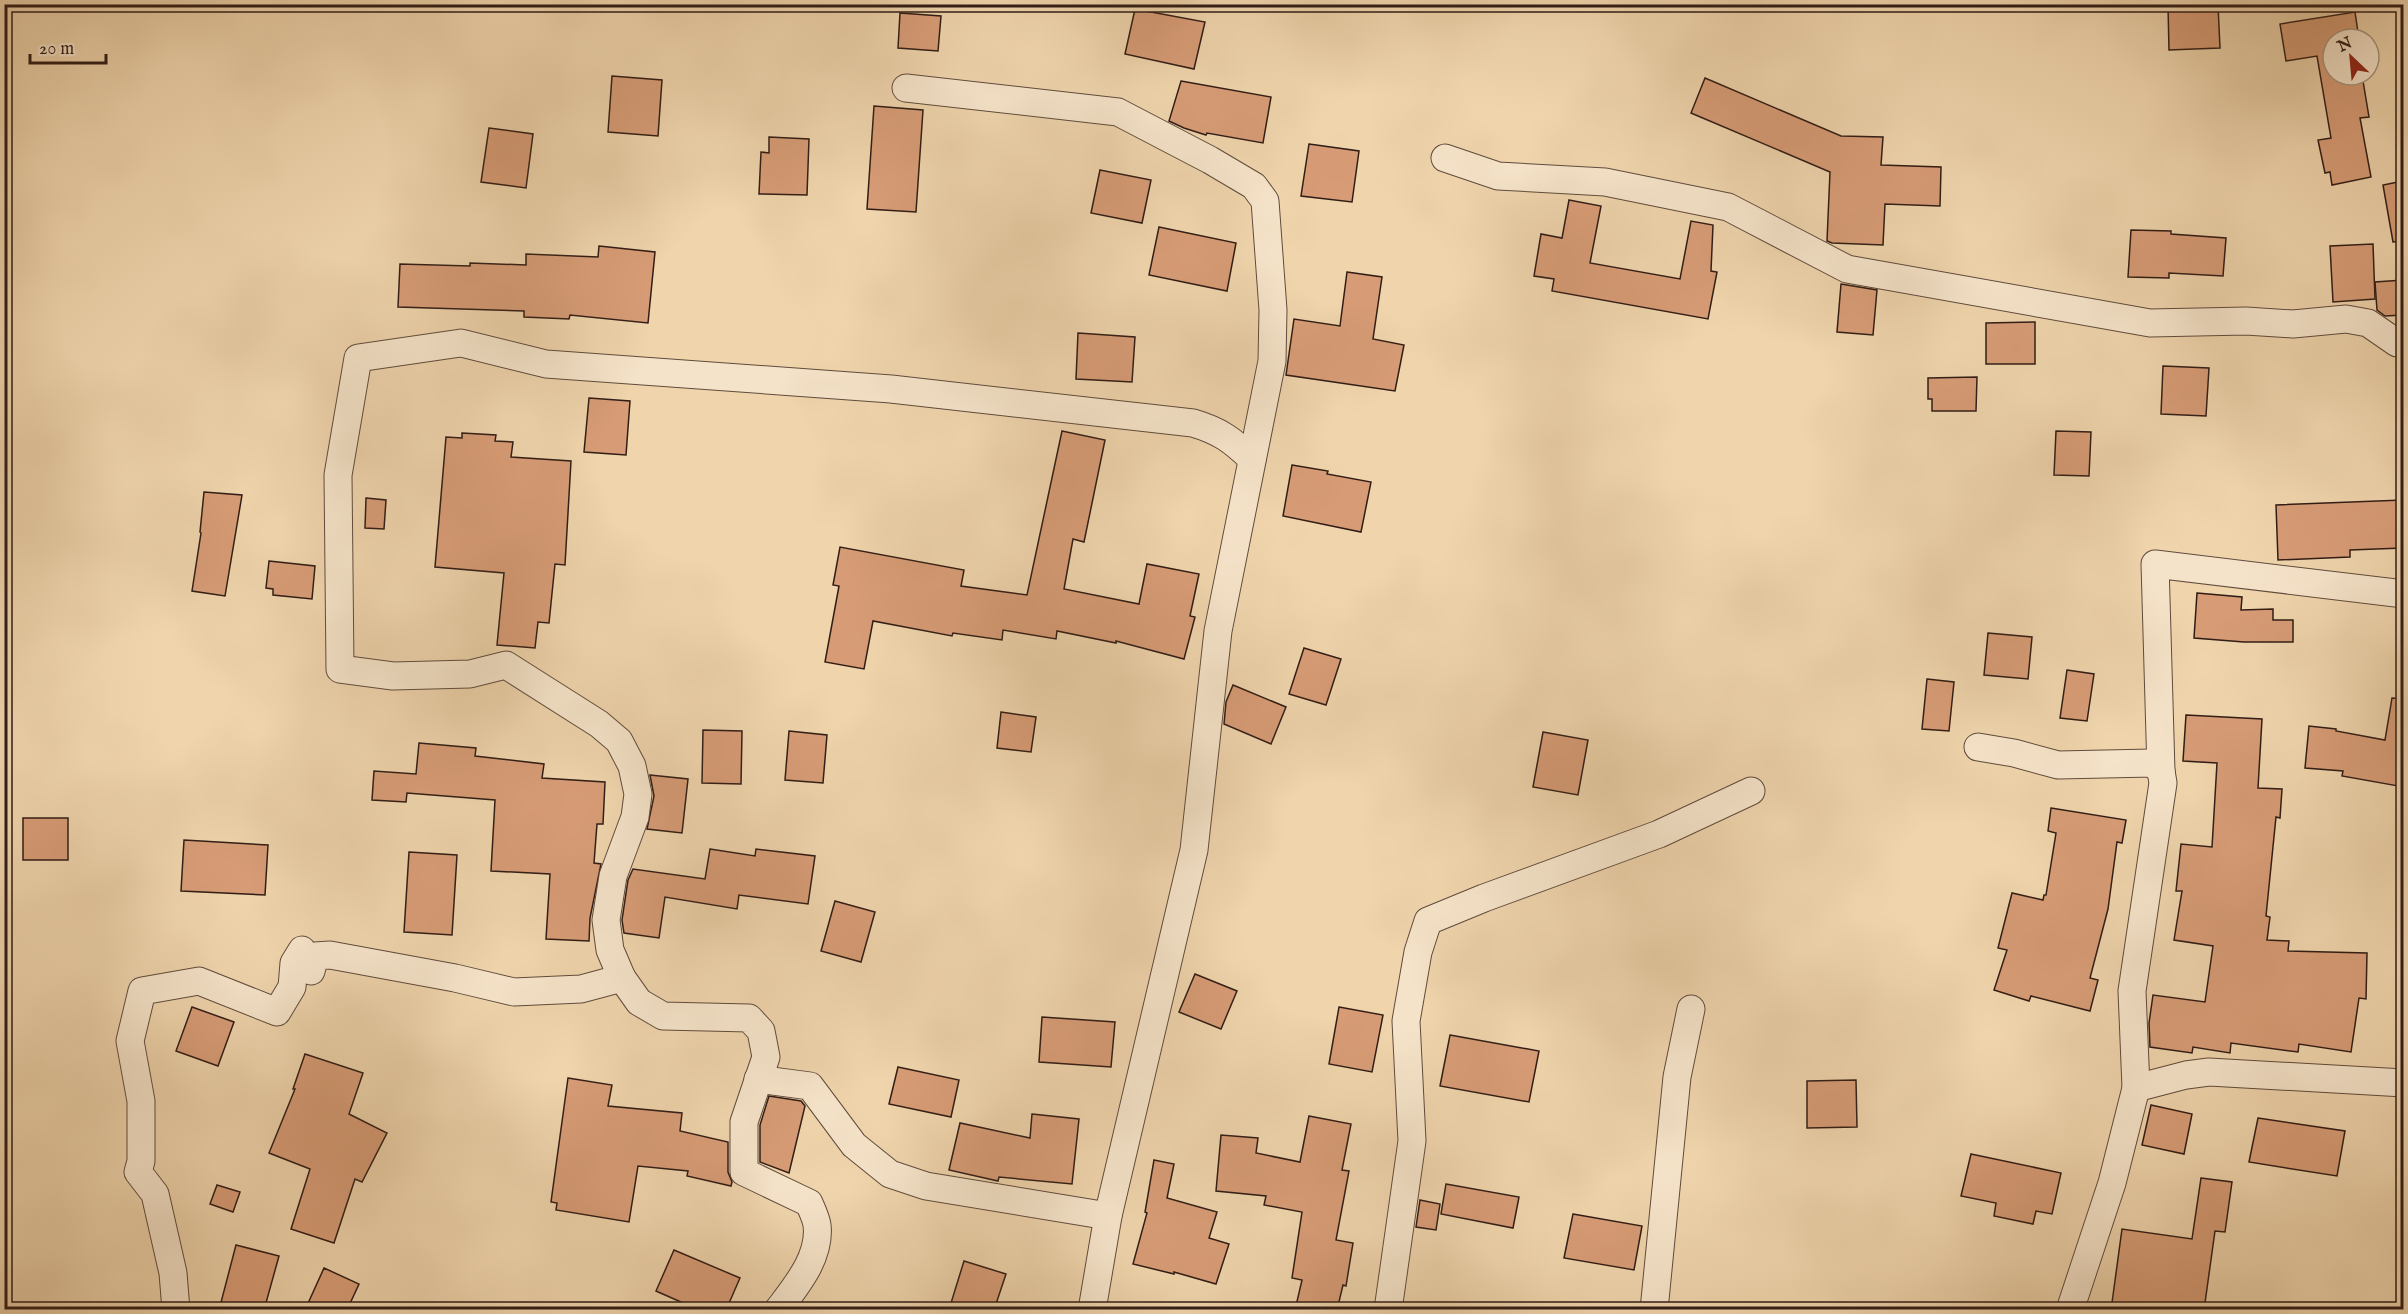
<svg xmlns="http://www.w3.org/2000/svg" width="2408" height="1314" font-family="'IM FELL English',serif">
  <style>
    .building { fill: #d79c76; stroke: #311d16; stroke-width: 1.5 }
    .lines { fill: none; stroke-linecap: round; stroke-linejoin: round }
    .street-casing { stroke: #604b3c; stroke-width: 29 }
    .street { stroke: #f5e3c9; stroke-width: 27 }
  </style>
  <rect width="100%" height="100%" fill="#efd4ac"/>
  <filter id="stains"><feTurbulence type="fractalNoise" baseFrequency=".00333" numOctaves="4"/><feColorMatrix values="0 0 0 0 .2 0 0 0 0 .09 0 0 0 0 .02 0 0 0 .5 -.17"/></filter>
  <radialGradient id="worn" r=".72"><stop offset=".6" stop-color="#630" stop-opacity="0"/><stop offset="1" stop-color="#630" stop-opacity=".3"/></radialGradient>
  <g class="building">
    <polygon points="2218,5 2220,48 2169,50 2168,6"/>
    <polygon points="1135,9 1205,22 1194,69 1125,54"/>
    <polygon points="2355,12 2359,39 2333,39 2333,75 2362,75 2369,117 2360,118 2371,177 2332,185 2330,172 2325,173 2318,140 2331,138 2317,56 2286,61 2280,24"/>
    <polygon points="900,13 941,16 938,51 898,48"/>
    <polygon points="612,76 662,80 658,136 608,132"/>
    <polygon points="1705,78 1841,136 1883,137 1881,165 1941,167 1940,206 1885,204 1883,245 1832,243 1827,241 1830,172 1691,113"/>
    <polygon points="1181,81 1271,97 1263,143 1207,133 1206,135 1184,128 1169,121"/>
    <polygon points="874,106 923,110 916,212 867,209"/>
    <polygon points="489,128 533,134 526,188 481,182"/>
    <polygon points="769,137 809,139 807,195 759,194 761,152 769,153"/>
    <polygon points="1309,144 1359,151 1352,202 1301,196"/>
    <polygon points="1100,170 1151,180 1142,223 1091,213"/>
    <polygon points="2403,181 2403,241 2393,242 2383,185"/>
    <polygon points="1569,200 1601,206 1590,263 1680,279 1691,221 1713,225 1711,271 1717,272 1708,319 1552,291 1554,279 1534,276 1541,234 1562,238"/>
    <polygon points="1159,227 1236,243 1227,291 1149,275"/>
    <polygon points="2131,230 2171,231 2171,234 2226,238 2223,276 2169,273 2169,278 2128,277"/>
    <polygon points="2373,244 2375,299 2333,302 2330,246"/>
    <polygon points="599,246 655,252 648,323 570,315 569,319 524,317 524,311 398,307 400,264 470,266 470,263 526,265 526,254 598,257"/>
    <polygon points="1347,272 1382,277 1373,339 1404,345 1395,391 1286,375 1294,319 1340,326"/>
    <polygon points="2403,280 2403,315 2385,316 2377,310 2375,282"/>
    <polygon points="1841,284 1877,290 1873,335 1837,332"/>
    <polygon points="2035,322 2035,364 1986,364 1986,323"/>
    <polygon points="1078,333 1135,337 1132,382 1076,379"/>
    <polygon points="2163,366 2209,368 2206,416 2161,414"/>
    <polygon points="1977,377 1976,411 1932,411 1932,399 1928,399 1928,378"/>
    <polygon points="589,398 630,401 626,455 584,452"/>
    <polygon points="1062,431 1105,440 1084,542 1073,539 1064,589 1139,604 1147,564 1199,574 1190,616 1195,617 1184,659 1116,641 1116,643 1057,631 1056,639 1003,630 1002,640 953,633 952,636 873,621 864,669 825,662 839,586 833,585 840,547 964,570 961,586 1027,595"/>
    <polygon points="2056,431 2091,432 2089,476 2054,475"/>
    <polygon points="462,433 496,435 495,441 513,442 511,457 571,461 565,565 555,564 549,623 538,622 535,648 497,645 504,573 435,567 446,437 462,438"/>
    <polygon points="1292,465 1328,471 1327,474 1371,482 1361,532 1283,516"/>
    <polygon points="204,492 242,495 225,596 192,591 201,533 200,532"/>
    <polygon points="366,498 386,500 384,529 365,528"/>
    <polygon points="2403,500 2403,548 2350,550 2350,557 2278,560 2276,505"/>
    <polygon points="269,561 315,566 312,599 273,595 273,589 266,588"/>
    <polygon points="2197,593 2242,597 2241,610 2273,609 2273,620 2293,620 2293,642 2244,642 2194,638"/>
    <polygon points="1988,633 2032,637 2028,679 1984,675"/>
    <polygon points="1304,648 1341,659 1326,705 1289,694"/>
    <polygon points="2067,670 2094,674 2087,721 2060,718"/>
    <polygon points="1927,679 1954,682 1949,731 1922,729"/>
    <polygon points="1233,685 1286,707 1271,744 1224,724 1226,702"/>
    <polygon points="2392,698 2403,699 2403,755 2398,786 2342,776 2343,771 2305,768 2309,726 2336,729 2336,731 2385,740"/>
    <polygon points="1001,712 1036,717 1031,752 997,748"/>
    <polygon points="2186,715 2262,719 2258,788 2282,789 2280,818 2276,817 2266,916 2270,917 2267,940 2289,941 2288,951 2367,953 2366,999 2359,998 2351,1052 2299,1044 2298,1052 2231,1043 2230,1053 2193,1047 2192,1053 2150,1047 2149,1023 2153,995 2205,1002 2213,946 2174,940 2182,891 2176,891 2181,844 2212,847 2217,763 2183,761"/>
    <polygon points="703,730 742,731 741,784 702,783"/>
    <polygon points="789,731 827,735 823,783 785,780"/>
    <polygon points="1543,732 1588,740 1578,795 1533,787"/>
    <polygon points="419,743 476,748 475,756 544,764 542,778 605,782 603,824 597,824 594,863 601,864 590,918 589,941 546,939 550,874 491,871 495,800 407,793 406,802 372,800 374,771 416,774"/>
    <polygon points="650,775 688,779 682,833 647,829 654,796"/>
    <polygon points="2051,808 2126,820 2122,843 2117,842 2108,909 2090,978 2098,980 2090,1011 2031,996 2029,1001 1994,990 2007,950 1998,948 2012,893 2043,900 2044,895 2046,895 2056,833 2048,831"/>
    <rect x="23" y="818" width="45" height="42"/>
    <polygon points="184,840 268,845 265,895 181,891"/>
    <polygon points="710,849 755,856 756,849 815,856 808,904 739,895 737,909 665,897 659,938 624,933 622,920 628,880 633,869 705,879"/>
    <polygon points="409,852 457,855 452,935 404,932"/>
    <polygon points="835,901 875,912 861,962 821,951"/>
    <polygon points="1195,974 1237,991 1221,1029 1179,1012"/>
    <polygon points="192,1007 234,1022 218,1066 176,1051"/>
    <polygon points="1339,1007 1383,1015 1372,1072 1329,1064"/>
    <polygon points="1042,1017 1115,1022 1111,1067 1039,1062"/>
    <polygon points="1450,1035 1539,1051 1529,1102 1440,1086"/>
    <polygon points="305,1054 363,1073 349,1114 387,1133 362,1182 355,1179 334,1243 291,1229 310,1169 269,1153 295,1089 293,1089"/>
    <polygon points="898,1067 959,1080 951,1117 889,1104"/>
    <polygon points="568,1078 612,1085 608,1106 682,1113 680,1131 728,1142 728,1172 732,1182 731,1186 687,1176 688,1171 638,1166 629,1222 556,1210 557,1203 551,1202"/>
    <polygon points="1856,1080 1857,1127 1807,1128 1807,1081"/>
    <polygon points="769,1096 801,1101 805,1106 789,1173 760,1162 760,1125"/>
    <polygon points="2151,1105 2192,1114 2184,1154 2142,1145"/>
    <polygon points="1032,1114 1079,1119 1072,1184 999,1177 998,1181 949,1170 960,1123 1030,1138"/>
    <polygon points="1309,1116 1351,1124 1342,1170 1349,1171 1336,1240 1353,1243 1346,1286 1343,1285 1337,1310 1295,1310 1302,1280 1292,1278 1302,1212 1264,1205 1266,1196 1216,1191 1221,1135 1258,1138 1256,1153 1300,1162"/>
    <polygon points="2258,1118 2345,1131 2337,1176 2249,1162"/>
    <polygon points="1971,1154 2061,1173 2052,1214 2036,1211 2033,1224 1994,1216 1996,1203 1961,1196"/>
    <polygon points="1154,1160 1174,1164 1167,1198 1217,1212 1209,1238 1229,1244 1216,1284 1174,1272 1174,1274 1133,1264 1147,1213 1145,1212"/>
    <polygon points="2201,1178 2232,1182 2225,1232 2215,1231 2204,1310 2111,1310 2122,1229 2192,1239"/>
    <polygon points="1446,1184 1519,1197 1513,1228 1441,1214"/>
    <polygon points="217,1185 240,1192 233,1212 210,1204"/>
    <polygon points="1420,1200 1440,1204 1436,1230 1416,1227"/>
    <polygon points="1573,1214 1642,1226 1634,1270 1564,1258"/>
    <polygon points="236,1245 279,1256 264,1310 219,1310"/>
    <polygon points="674,1250 740,1278 726,1310 699,1310 656,1291"/>
    <polygon points="964,1261 1006,1274 994,1310 972,1310 951,1303"/>
    <polygon points="324,1268 359,1284 347,1310 305,1310"/>
  </g>
  <g class="lines">
    <g class="street-casing">
      <g id="street">
        <polyline points="906,88 1118,112 1210,160 1254,186 1265,201 1273,310 1272,361 1218,631 1194,850 1108,1216 1092,1310"/>
        <polyline points="1445,158 1498,176 1605,182 1728,207 1847,269 2150,323 2246,321 2293,324 2346,319 2368,323 2397,343 2404,341"/>
        <polyline points="1978,747 2014,753 2058,765 2152,763 2161,771 2163,783 2132,991 2136,1088 2112,1183 2070,1310"/>
        <polyline points="2161,771 2155,564 2404,594"/>
        <polyline points="758,1079 810,1086 854,1145 890,1174 926,1186 1108,1216"/>
        <polyline points="2136,1088 2186,1075 2209,1072 2404,1083"/>
        <polyline points="176,1310 173,1273 155,1194 138,1172 141,1161 141,1101 130,1041 142,991 199,981 277,1012 292,987 294,963 302,950 311,971 315,956 330,955 455,978 514,992 581,989 622,978"/>
        <path d="M778 1310C796 1286 821 1257 817 1225 816 1218 812 1210 809 1203L744 1172V1122L766 1057 761 1031 749 1018 663 1016 639 1002 622 978 610 950 606 920 613 876 635 817 638 794 632 766 619 741 599 724 506 665 470 674 393 676 340 669 338 475 358 358 461 343 546 364 891 389 1193 423C1220 431 1232 440 1252 459"/>
        <polyline points="1388,1310 1412,1141 1406,1021 1418,952 1428,921 1484,898 1659,834 1751,791"/>
        <polyline points="1654,1310 1677,1077 1691,1009"/>
      </g>
    </g>
    <use href="#street" class="street"/>
  </g>
  <rect width="2408" height="1314" fill="none" stroke="#efd4ac" stroke-width="24"/>
  <rect x="6" y="6" width="2396" height="1302" fill="none" stroke="#311d16" stroke-width="3"/>
  <rect x="12" y="12" width="2384" height="1290" fill="none" stroke="#311d16" stroke-width="1.5"/>
  <g transform="translate(2351 57) rotate(334)"><circle r="28" fill="#f5e3c9" stroke="#a79481" stroke-width="1.5"/>
  <path d="M0-4.5L10 22L0 15L-10 22Z" fill="#8f2418"/>
  <text y="-9" font-size="16" font-weight="bold" text-anchor="middle" fill="#311d16">N</text>
  </g>
  <path d="M30 54v9h76v-9" fill="none" stroke="#311d16" stroke-width="3"/>
  <text x="39" y="54" font-size="18" fill="#311d16" stroke="#f5e3c9" stroke-width="4.5" paint-order="stroke">20 m</text>
  <rect width="100%" height="100%" filter="url(#stains)"/>
  <rect width="100%" height="100%" fill="url(#worn)"/>
</svg>
